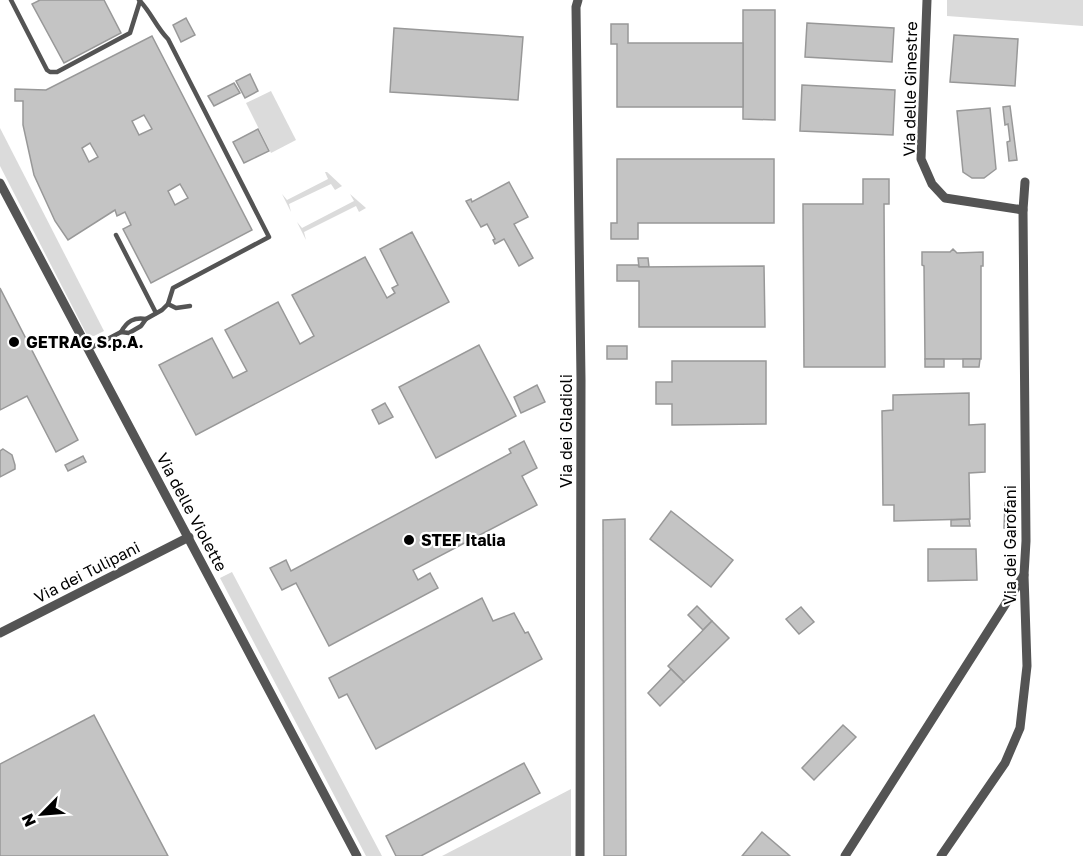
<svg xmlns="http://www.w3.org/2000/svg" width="1083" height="856" font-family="'Golos Text',sans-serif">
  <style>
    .green { fill: #dbdbdb }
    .building { fill: #c4c4c4; stroke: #989898; stroke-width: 1.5; fill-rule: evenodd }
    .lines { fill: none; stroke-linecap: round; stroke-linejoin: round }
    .service { stroke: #545454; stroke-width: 4.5 }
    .minor { stroke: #545454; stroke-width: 9 }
    .poi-dot { fill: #000; stroke: #fff; stroke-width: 2 }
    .labels { text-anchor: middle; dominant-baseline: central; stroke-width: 4.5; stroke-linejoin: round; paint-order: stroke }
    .street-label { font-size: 16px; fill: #000; stroke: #fff }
    .poi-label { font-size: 16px; font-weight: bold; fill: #000; stroke: #fff; text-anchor: start }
  </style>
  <rect width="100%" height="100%" fill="#fff"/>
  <g class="green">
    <polygon points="947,0 1083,0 1083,26 947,16"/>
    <polygon points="271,91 296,140 271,153 246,103"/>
    <polygon points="0,128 104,331 94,336 87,335 0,166"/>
    <polygon points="325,172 327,172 342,186 335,190 331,184 289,204 291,212 282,194 287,200 328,179"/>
    <polygon points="350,194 366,208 359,212 356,206 304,232 306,240 297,222 302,228 354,201"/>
    <polygon points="232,572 382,856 366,856 220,578"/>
    <polygon points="571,789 571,856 442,856"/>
  </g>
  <g class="building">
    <polygon points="40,0 104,0 121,33 64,63 32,4"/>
    <polygon points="743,10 775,10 775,120 743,119"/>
    <polygon points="186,18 195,35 181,42 173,25"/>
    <polygon points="807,23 894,28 892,62 805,57"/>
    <polygon points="611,24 628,24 628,43 743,43 743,107 617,107 617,44 611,44"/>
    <polygon points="394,28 523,37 518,100 390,92"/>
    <polygon points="954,35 1018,39 1015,86 950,82"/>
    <path d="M152 36 252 230 151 283 123 229 131 225 125 212 117 216 115 210 68 240 55 221 34 175 23 125V101H15V89L46 90ZM144 115 152 129 139 135 132 121ZM90 143 98 157 89 162 82 148ZM180 184 188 198 175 205 168 191Z"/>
    <polygon points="250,74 258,91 245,98 236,81"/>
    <polygon points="234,83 240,93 214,106 208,96"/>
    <polygon points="802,85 895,90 893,135 800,131"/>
    <polygon points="1010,106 1017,160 1009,161 1007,142 1010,141 1008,124 1005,125 1003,107"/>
    <polygon points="990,108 996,169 984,178 972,178 963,172 957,111"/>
    <polygon points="258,129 269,151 244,163 233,142"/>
    <polygon points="617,159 774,159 774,223 638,223 638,239 611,239 611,223 617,223"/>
    <polygon points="863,179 889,179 889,204 884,204 885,367 804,367 803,204 863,204"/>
    <polygon points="509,182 528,217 514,224 533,258 519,266 504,239 495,244 493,240 495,239 487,224 481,227 466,201 471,199 472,202"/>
    <polygon points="412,232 449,302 196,435 159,365 212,338 233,378 247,371 225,330 278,302 300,344 314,336 292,295 365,257 387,298 395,293 392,288 398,285 380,249"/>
    <polygon points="953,249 957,253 983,252 983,266 981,266 981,359 925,359 924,266 922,265 922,252 950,252"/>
    <polygon points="638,258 648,258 649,267 639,267"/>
    <polygon points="617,265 638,265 639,267 764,266 765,327 639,327 639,281 617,281"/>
    <polygon points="0,288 78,440 56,452 27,396 0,410"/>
    <polygon points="479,345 516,416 436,458 399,387"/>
    <rect x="607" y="346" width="20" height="13"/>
    <rect x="925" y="359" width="19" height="8"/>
    <polygon points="963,359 980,359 979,367 963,367"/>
    <polygon points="672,361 766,361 766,424 672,425 672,404 656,404 656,382 672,382"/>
    <polygon points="537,385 545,402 521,413 514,397"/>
    <polygon points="969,393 969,425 985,424 985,472 969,473 970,519 894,521 894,505 883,505 882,411 893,410 893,395"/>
    <polygon points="385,403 393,417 379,424 372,410"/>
    <polygon points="524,441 537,468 522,476 537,505 413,570 418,580 430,573 438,588 329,646 296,583 282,590 270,568 286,560 291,571 511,453 509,449"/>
    <polygon points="3,449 12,455 15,465 15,469 0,477 0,451"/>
    <polygon points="83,456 86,462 68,471 65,465"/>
    <polygon points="1005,503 1009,503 1009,528 1004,528"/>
    <polygon points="671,511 733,560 711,587 650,539"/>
    <polygon points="625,519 626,856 604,856 603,520"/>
    <polygon points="969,519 970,526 951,526 951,520"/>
    <polygon points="928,549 976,549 977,580 928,581"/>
    <polygon points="482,598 493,621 514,613 525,633 528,632 542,659 376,749 347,694 339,698 329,678"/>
    <polygon points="697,606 712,621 703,630 688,615"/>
    <polygon points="801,607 814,622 799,634 786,619"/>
    <polygon points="712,621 729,638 684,682 668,666"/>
    <polygon points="671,669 684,682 660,706 648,693"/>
    <polygon points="94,715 168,856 0,856 0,764"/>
    <polygon points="843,725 856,737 814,780 802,768"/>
    <polygon points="524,763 540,793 421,856 396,856 386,836"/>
    <polygon points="762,832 790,856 742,856"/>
  </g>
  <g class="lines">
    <g class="service">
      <polyline points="11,0 47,70 50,72 57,72 130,33 140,1"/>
      <polyline points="116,235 156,313"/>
      <polyline points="168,304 176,308 190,306"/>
      <path d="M121 332C127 321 134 317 146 319"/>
      <path d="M87 350 121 332 129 333 141 326 146 319 162 310 168 304 173 288 269 237 168 39C156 27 151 12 139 0"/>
    </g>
    <g class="minor">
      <polyline points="578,0 576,7 581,380 580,856"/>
      <polyline points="927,0 921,159 932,184 945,198 1023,210"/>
      <path d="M0 183C117 408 238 631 357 856"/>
      <polyline points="0,633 189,537"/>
      <polyline points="845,856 1024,575"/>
      <polyline points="941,856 1005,763 1020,728 1027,666 1024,575 1026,541 1023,210 1025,182"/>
    </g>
  </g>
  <g class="poi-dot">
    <circle cx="14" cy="342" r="6"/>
    <circle cx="409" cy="540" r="6"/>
  </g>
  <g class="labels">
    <g class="street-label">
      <text transform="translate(910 89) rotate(-89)">Via delle Ginestre</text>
      <text transform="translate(566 431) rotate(-90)">Via dei Gladioli</text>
      <text transform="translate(192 512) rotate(62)">Via delle Violette</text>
      <text transform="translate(1010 545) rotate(-90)">Via dei Garofani</text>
      <text transform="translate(87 572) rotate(-27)">Via dei Tulipani</text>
    </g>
    <g class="poi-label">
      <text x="26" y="342">GETRAG S.p.A.</text>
      <text x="421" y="540">STEF Italia</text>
    </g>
  </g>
  <g transform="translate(42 814) rotate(245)" stroke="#ffffff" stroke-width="4.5" paint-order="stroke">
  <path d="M0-4.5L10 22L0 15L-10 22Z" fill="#000000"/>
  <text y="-9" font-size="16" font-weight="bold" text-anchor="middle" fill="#000000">N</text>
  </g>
</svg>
